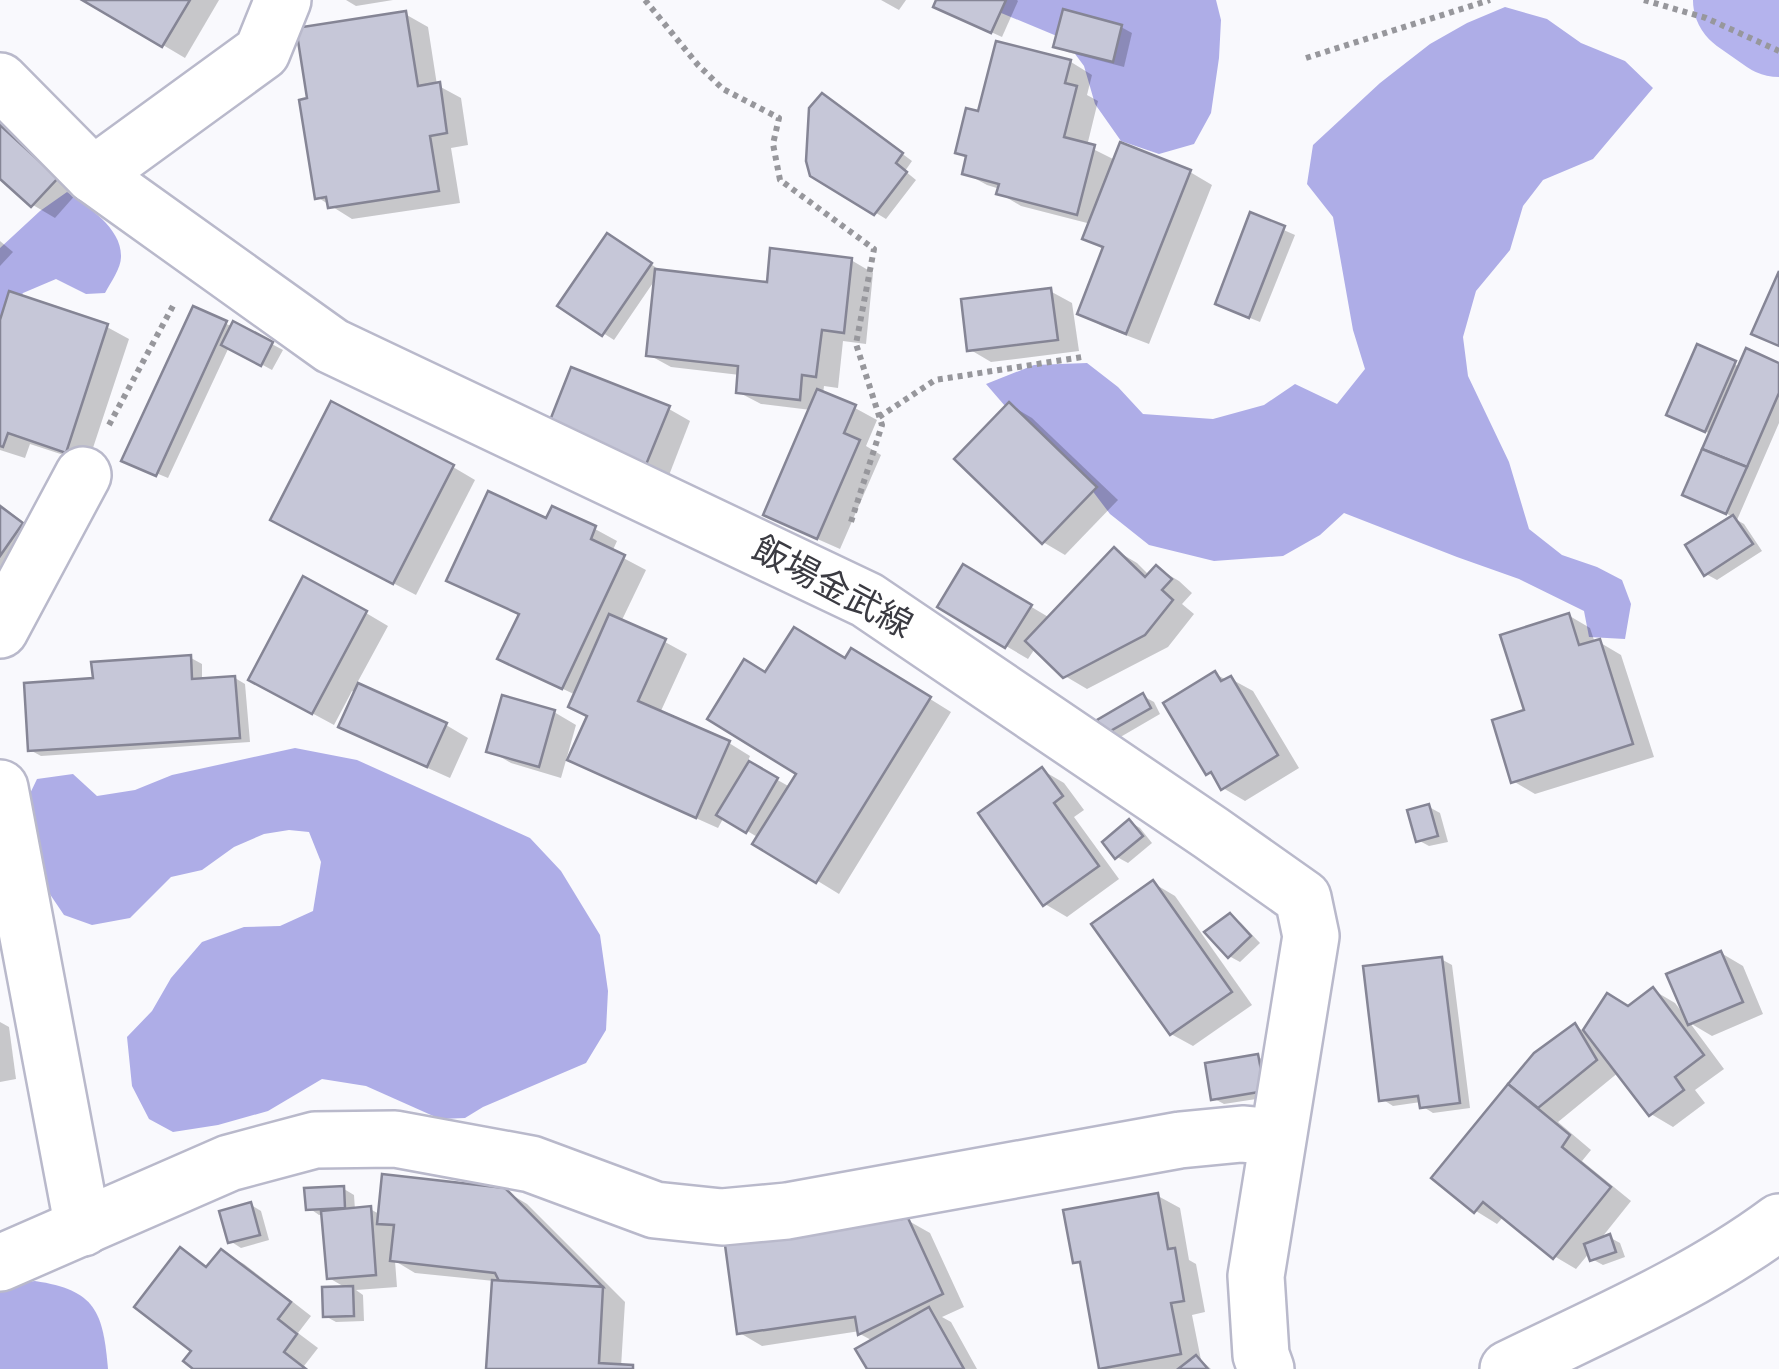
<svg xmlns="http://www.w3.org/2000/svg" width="1779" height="1369" font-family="'Alegreya Sans','Noto Sans JP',sans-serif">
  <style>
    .forest { fill: #aeade7 }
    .shadow { fill: #0003 }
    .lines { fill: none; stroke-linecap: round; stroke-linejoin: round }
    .river { stroke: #b4b3ed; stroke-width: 112 }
    .building { fill: #c6c7d8; stroke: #858595; stroke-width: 2.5 }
    .street-casing { stroke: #b9b9cb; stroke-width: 60 }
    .secondary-casing { stroke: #b9b9cb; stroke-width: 60 }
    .path { stroke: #97979c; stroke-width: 6; stroke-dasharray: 5 5; stroke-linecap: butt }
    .street { stroke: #fff; stroke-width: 55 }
    .secondary { stroke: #fff; stroke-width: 55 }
    .labels { text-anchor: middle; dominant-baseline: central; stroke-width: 10; stroke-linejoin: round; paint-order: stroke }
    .street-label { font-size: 35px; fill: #3b3b42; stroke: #fff }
  </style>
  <rect width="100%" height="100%" fill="#f9f9fd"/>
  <g class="forest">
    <polygon points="970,0 1216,0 1221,20 1219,58 1211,113 1194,144 1159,154 1121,141 1095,104 1084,66 1064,39"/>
    <polygon points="1505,7 1547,19 1581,43 1625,61 1653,88 1593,159 1543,180 1523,206 1510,250 1476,291 1463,337 1468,376 1509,462 1529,529 1562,555 1597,567 1622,580 1631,604 1625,639 1589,637 1584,611 1519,579 1457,557 1344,513 1320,535 1283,556 1214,561 1149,545 1110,514 1069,460 1024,428 986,384 1034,365 1087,363 1118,387 1143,414 1213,419 1264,405 1295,384 1337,404 1365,369 1353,330 1333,217 1307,184 1313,145 1380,83 1430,44 1467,23"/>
    <path d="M67 192C88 207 122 228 121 257 121 268 111 282 105 293L86 294 56 279 23 293 0 329V248L40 211Z"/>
    <polygon points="295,748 357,760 530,838 561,871 600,935 608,991 606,1030 586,1063 483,1107 465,1118 440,1119 366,1086 322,1079 268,1111 218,1125 173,1132 149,1119 132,1086 127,1037 152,1011 171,978 202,942 244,927 280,926 313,911 321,862 309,832 289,830 264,834 234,847 202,870 171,877 130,918 92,925 64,915 43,884 25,804 37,779 73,774 97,796 135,790 172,775"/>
    <path d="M35 1281C96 1290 103 1312 108 1369H0V1285Z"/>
  </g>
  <g class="shadow">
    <polygon points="87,0 219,0 185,58"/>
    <polygon points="346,0 393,0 356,6"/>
    <polygon points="881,0 906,0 899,10"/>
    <polygon points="939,0 1017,0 1018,1 1002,37 947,12"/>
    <polygon points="405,14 428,27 437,85 461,98 468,145 451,148 460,203 352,219 317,197"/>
    <polygon points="1121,27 1132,33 1124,67 1067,52 1056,46"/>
    <polygon points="998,44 1071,62 1092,75 1087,95 1098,101 1087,146 1115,160 1190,172 1212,185 1149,344 1102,326 1080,313 1105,250 1085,238 1091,224 1021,206 999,193 1000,189 987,185 965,173 968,158 958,152 980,114"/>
    <polygon points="833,102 912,161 905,171 916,180 886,219 812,174"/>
    <polygon points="0,123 78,192 55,218 33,205 0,175"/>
    <polygon points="1252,216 1295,235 1260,322 1228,309"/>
    <polygon points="0,241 13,252 0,266"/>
    <polygon points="619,242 661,271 769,284 851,260 873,273 866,344 843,341 838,388 824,386 823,394 855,408 877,420 866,446 881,455 840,549 788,526 766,514 811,410 761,404 738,392 740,375 671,367 649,355 657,277 614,340 561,306"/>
    <polygon points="1050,291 1072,303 1079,351 991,362 969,349"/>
    <polygon points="194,309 233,327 234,324 283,350 272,370 229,347 168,478 132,463"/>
    <polygon points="107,327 129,339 88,463 30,444 25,458 0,450 0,328"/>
    <polygon points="1699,347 1740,367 1779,366 1779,423 1737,520 1744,524 1762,551 1717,580 1706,574 1689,546 1734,517 1695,500 1711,434 1679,420"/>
    <polygon points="1010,405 1032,418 1118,500 1065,555 1043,542"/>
    <polygon points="669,409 690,421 666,483 570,444"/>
    <polygon points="453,467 475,480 416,595 295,532"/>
    <polygon points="0,504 43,538 0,599"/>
    <polygon points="547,522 595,529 617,541 612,552 646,570 621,622 665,642 687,654 660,713 729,743 750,756 747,763 790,787 799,773 766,675 846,661 874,664 951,712 839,894 756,843 759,838 724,817 718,828 593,772 571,759 589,717 576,695 522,670 521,615 449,580"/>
    <polygon points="1115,550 1137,563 1150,576 1157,568 1179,581 1192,593 1182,604 1194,614 1168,647 1087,689 1065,676 1036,647 1028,659 940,607 964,567 1050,618"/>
    <polygon points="366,613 388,626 356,685 446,725 468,738 450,778 363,739 341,726 356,693 352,691 334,725 273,692"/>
    <polygon points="1568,615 1590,628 1595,643 1599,642 1621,655 1654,757 1535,794 1513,781 1527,712"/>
    <polygon points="191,658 202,664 202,681 235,678 245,684 250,742 41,756 30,750 96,680"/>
    <polygon points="1215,674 1227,680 1231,679 1253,691 1299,768 1245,801 1223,788 1217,778 1208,773"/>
    <polygon points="1143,696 1154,702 1160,714 1117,739 1107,732"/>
    <polygon points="504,698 554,712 576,725 561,778 511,763 489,750"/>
    <polygon points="1042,770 1064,783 1084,810 1074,817 1119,879 1067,917 1045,904"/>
    <polygon points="1429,807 1440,813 1448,842 1429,846 1418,840"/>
    <polygon points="1130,822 1140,828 1152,843 1128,863 1117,857"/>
    <polygon points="1153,883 1175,896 1252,1005 1193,1046 1171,1034"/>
    <polygon points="1231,916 1241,923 1260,943 1240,962 1229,956"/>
    <polygon points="1721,953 1743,966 1763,1014 1712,1036 1690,1023 1724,1069 1695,1090 1705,1103 1673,1127 1651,1114 1619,1072 1558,1122 1591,1150 1582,1161 1631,1201 1599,1241 1609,1237 1620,1243 1625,1257 1603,1265 1592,1259 1590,1252 1576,1269 1554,1256 1504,1216 1497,1224 1476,1211 1435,1178 1535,1055 1575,1026 1585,1032 1629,1008 1653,990 1675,1003 1685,1016"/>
    <polygon points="1441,959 1452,965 1470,1108 1433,1113 1422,1106 1421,1102 1393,1106 1382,1099"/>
    <polygon points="0,1022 9,1027 16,1079 0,1082"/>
    <polygon points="1258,1057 1269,1063 1275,1096 1224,1104 1213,1098"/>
    <polygon points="344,1189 354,1195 355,1210 370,1209 381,1215 504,1190 527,1204 625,1302 621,1367 635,1369 489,1369 494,1281 415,1273 395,1261 397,1287 356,1290 363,1295 364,1321 336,1322 325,1316 348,1289 329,1278 324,1214 319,1215 309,1208"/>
    <polygon points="1158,1196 1180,1208 1189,1260 1196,1264 1205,1312 1192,1315 1201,1360 1211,1369 1104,1369 1101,1367 1083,1266 1075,1261"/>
    <polygon points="251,1205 261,1211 269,1240 241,1248 230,1241"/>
    <polygon points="907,1220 930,1233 964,1307 942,1317 951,1322 977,1369 870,1369 873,1341 860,1334 860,1331 762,1346 740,1333"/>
    <polygon points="180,1250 208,1268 222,1252 244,1264 311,1316 298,1333 318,1348 304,1366 308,1369 197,1369"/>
  </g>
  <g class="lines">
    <polyline class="river" points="1749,0 1779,21"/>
  </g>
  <g class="building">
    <polygon points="82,0 190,0 162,47"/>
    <polygon points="936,0 1006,0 991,33 933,7"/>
    <polygon points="1063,9 1122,25 1113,62 1053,47"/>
    <polygon points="406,11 418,86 440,82 447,133 430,136 439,191 328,208 326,197 315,199 299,100 307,98 296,28"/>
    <polygon points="996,41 1071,60 1065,83 1077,86 1064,137 1095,145 1077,215 996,194 999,184 962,174 966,156 955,153 966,108 978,111"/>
    <polygon points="822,93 903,153 896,163 907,172 874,215 810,176 806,161 809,108"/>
    <polygon points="0,125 58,178 31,207 0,179"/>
    <polygon points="1120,142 1191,170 1126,334 1077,314 1103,247 1082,239"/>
    <polygon points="1250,212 1285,226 1249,318 1215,304"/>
    <polygon points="607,233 652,263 602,336 557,306"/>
    <polygon points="770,248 852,258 844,333 822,330 816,377 802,375 800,400 736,393 738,366 646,356 655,269 767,282"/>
    <polygon points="1779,271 1779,346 1751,334"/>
    <polygon points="1051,288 1058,340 967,351 961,299"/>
    <polygon points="9,291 108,324 66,453 8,433 3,447 0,446 0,320"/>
    <polygon points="193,306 227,321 156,476 121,461"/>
    <polygon points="233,321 273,342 261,366 221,345"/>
    <polygon points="1697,344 1736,361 1705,432 1666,415"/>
    <polygon points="1746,348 1779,363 1779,393 1747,467 1702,449"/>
    <polygon points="571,367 670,406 643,472 545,433"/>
    <polygon points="817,389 856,405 844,433 860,440 817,539 763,515"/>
    <polygon points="331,401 454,465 393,584 270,520"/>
    <polygon points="1009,402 1097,487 1042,544 954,459"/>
    <polygon points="1702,449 1747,467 1726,514 1682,495"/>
    <polygon points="488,491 546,518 552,506 596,526 591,539 625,555 562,689 497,659 519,614 446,581"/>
    <polygon points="0,506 23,523 0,556"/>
    <polygon points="1733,515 1753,544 1704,576 1685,545"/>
    <polygon points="1114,547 1145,577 1156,565 1172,579 1162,590 1173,600 1145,635 1063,678 1025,641"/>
    <polygon points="963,564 1032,605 1005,648 937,607"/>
    <polygon points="303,576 367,611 312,714 248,680"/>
    <polygon points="1569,613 1579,645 1600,639 1633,744 1511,783 1492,720 1524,710 1500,635"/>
    <polygon points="609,614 666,639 638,701 730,741 696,818 567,760 587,716 568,707"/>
    <polygon points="794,627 845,658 851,648 931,697 816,883 752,844 796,774 707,719 744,659 765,672"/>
    <polygon points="191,655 192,679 235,676 240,738 28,751 24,683 93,678 91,662"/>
    <polygon points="1215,671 1221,681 1231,676 1278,755 1221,790 1211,772 1206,775 1163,703"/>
    <polygon points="358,683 447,723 427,767 338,727"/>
    <polygon points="1143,693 1151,708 1105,734 1097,720"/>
    <polygon points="502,695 555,710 539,767 486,752"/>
    <polygon points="749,761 778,778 746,833 716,815"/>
    <polygon points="1042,767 1063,796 1054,803 1099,866 1043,906 978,813"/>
    <polygon points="1429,804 1438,836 1416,842 1407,810"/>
    <polygon points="1129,819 1143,836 1115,859 1102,842"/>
    <polygon points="1153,880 1232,992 1170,1035 1091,924"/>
    <polygon points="1230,913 1251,936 1228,958 1204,932"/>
    <polygon points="1721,951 1743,1002 1688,1025 1666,974"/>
    <polygon points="1442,957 1460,1103 1420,1108 1418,1096 1379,1101 1363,966"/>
    <polygon points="1653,987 1704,1055 1675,1077 1684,1090 1649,1116 1583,1030 1607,993 1628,1006"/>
    <polygon points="1575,1023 1597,1060 1538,1108 1508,1084 1534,1053"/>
    <polygon points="1258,1054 1265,1091 1211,1100 1205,1063"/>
    <polygon points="1508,1084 1570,1135 1562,1147 1611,1187 1553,1259 1483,1202 1474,1213 1431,1178"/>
    <polygon points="382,1174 505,1188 603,1287 499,1281 495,1273 390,1261 394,1225 377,1224"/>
    <polygon points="344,1186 345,1208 306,1210 304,1188"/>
    <polygon points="1158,1193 1168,1249 1175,1248 1184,1301 1171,1303 1181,1354 1099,1369 1080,1262 1073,1263 1063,1210"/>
    <polygon points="251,1202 260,1235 228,1243 219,1211"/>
    <polygon points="371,1206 376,1275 327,1279 321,1211"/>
    <polygon points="908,1218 943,1294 858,1335 855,1317 737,1334 725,1245"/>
    <polygon points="1610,1234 1616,1252 1590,1261 1584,1244"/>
    <polygon points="180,1247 206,1267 221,1249 291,1302 278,1319 297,1334 284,1352 306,1369 193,1369 183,1361 191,1351 134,1307"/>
    <polygon points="492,1280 603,1287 599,1363 633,1365 633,1369 486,1369"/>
    <polygon points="353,1286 354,1316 323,1317 322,1287"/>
    <polygon points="929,1307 964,1369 867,1369 855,1349"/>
    <polygon points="1196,1355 1208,1369 1178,1369"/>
  </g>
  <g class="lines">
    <g class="street-casing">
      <g id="street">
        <polyline points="93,175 262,52 283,0"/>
        <polyline points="0,630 83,475"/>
        <polyline points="0,788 83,1228"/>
        <polyline points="0,1263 229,1163 315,1140 395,1139 531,1164 655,1210 722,1217 787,1211 1180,1140 1242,1134 1277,1137"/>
      </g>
    </g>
    <g class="secondary-casing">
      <g id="secondary">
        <polyline points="0,81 93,175 332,346 867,600 1211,833 1303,898 1311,936 1256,1276 1261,1355 1266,1369"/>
        <path d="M1508 1369C1600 1324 1697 1283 1779 1222"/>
      </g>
    </g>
    <g class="path">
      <polyline points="645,0 698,65 723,89 779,118 773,144 780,180 874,249 856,344 882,425 850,525"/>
      <polyline points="1644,0 1706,18 1779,51"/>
      <polyline points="1306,58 1490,0"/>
      <polyline points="879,417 935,380 1082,357"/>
      <polyline points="109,425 174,304"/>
    </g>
    <use href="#street" class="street"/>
    <use href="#secondary" class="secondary"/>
  </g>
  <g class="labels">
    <g class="street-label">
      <text transform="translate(832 588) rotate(28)">飯場金武線</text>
    </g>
  </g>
</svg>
